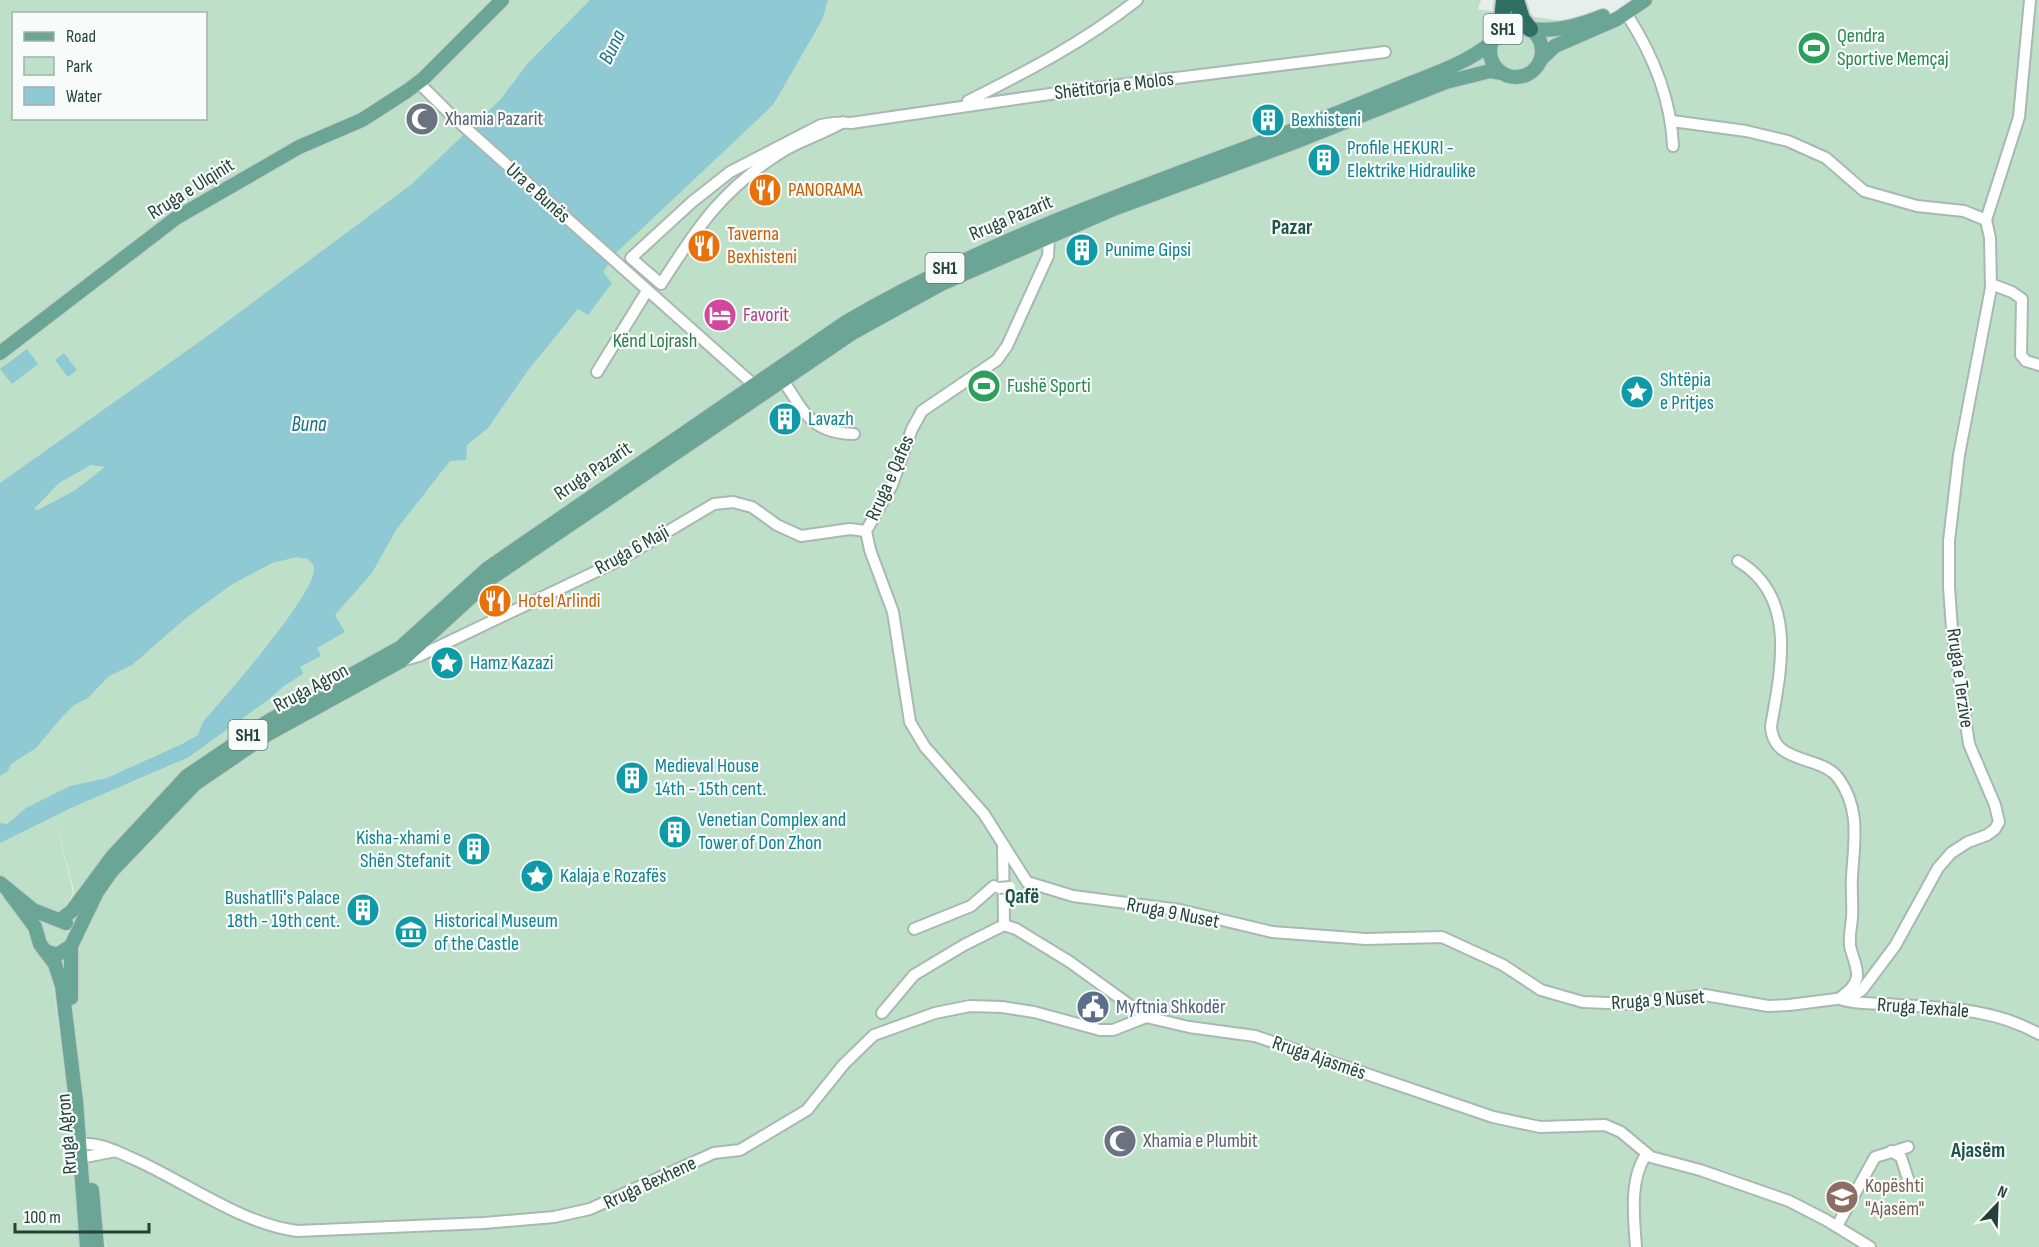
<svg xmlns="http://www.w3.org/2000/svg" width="2039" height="1247" font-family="'Sofia Sans Condensed',sans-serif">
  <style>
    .green { fill: #bfe0c8; fill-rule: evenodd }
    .water { fill: #8ec9d4; fill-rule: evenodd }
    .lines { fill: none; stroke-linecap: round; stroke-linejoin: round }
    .minor-casing { stroke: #a8b8b2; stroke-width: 14 }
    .major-casing { stroke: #c2cac8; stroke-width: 16 }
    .highway-casing { stroke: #c2cac8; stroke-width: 20 }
    .minor { stroke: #fff; stroke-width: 10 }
    .major { stroke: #6aa596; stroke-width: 14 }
    .highway { stroke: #2f6f62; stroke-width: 16 }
    .minor-bridge-casing { stroke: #a8b8b2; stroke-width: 14; stroke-linecap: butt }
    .minor-bridge { stroke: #fff; stroke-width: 10 }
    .labels { text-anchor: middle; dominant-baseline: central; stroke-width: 4.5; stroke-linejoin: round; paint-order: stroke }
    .shield { fill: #f7fbf9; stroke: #637a73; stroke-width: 1.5 }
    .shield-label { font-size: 18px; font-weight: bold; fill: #24423a }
    .leisure-label { font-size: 20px; fill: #27864d; stroke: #f7fbf9; text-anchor: start }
    .street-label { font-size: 20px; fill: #24423a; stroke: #f7fbf9 }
    .worship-label { font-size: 20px; fill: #5b616d; stroke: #f7fbf9; text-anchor: start }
    .culture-label { font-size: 20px; fill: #0d838f; stroke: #f7fbf9; text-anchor: start }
    .food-label { font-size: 20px; fill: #c56008; stroke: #f7fbf9; text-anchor: start }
    .hotel-label { font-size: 20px; fill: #b23c85; stroke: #f7fbf9; text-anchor: start }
    .park-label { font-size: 20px; fill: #2d7a4b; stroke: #f7fbf9 }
    .service-label { font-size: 20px; fill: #4e5e75; stroke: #f7fbf9; text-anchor: start }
    .education-label { font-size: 20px; fill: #785e54; stroke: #f7fbf9; text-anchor: start }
    .water-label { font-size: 21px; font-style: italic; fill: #1c6f80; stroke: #f7fbf9 }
    .neighbourhood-label { font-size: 21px; font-weight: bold; fill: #1f5548; stroke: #f7fbf9 }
  </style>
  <rect width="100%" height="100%" fill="#e6efeb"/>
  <path class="green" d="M0 0H1481L1478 9 1604 27 1650 0H2039V1247H107L77 1149 50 961 75 1149 106 1247H0ZM14 14H206V118H14ZM54 815 74 891 61 929 73 891Z"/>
  <g class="water">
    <path d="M590 0H828L822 20 773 105 615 254 603 272 612 283 588 315 578 309 529 369 488 428 467 445 466 460 450 461 396 530 372 573 335 615 345 632 317 648 321 656 300 667 303 674 284 686 269 699 189 757 73 807 0 843V823L7 824 26 808 70 786 107 778 182 744 198 735 203 722C224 698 313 597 314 570 314 564 312 562 307 559L297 557 272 563 231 585 186 618 132 665 109 676 88 698 74 705 62 717 36 748 11 764 8 771 0 776V483L209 335 412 184 500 100 528 63ZM91 465 105 467 74 491 38 510 34 509 59 483Z"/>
    <polygon points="27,349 38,364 12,384 0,369"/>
    <polygon points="64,353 77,370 68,377 55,360"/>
  </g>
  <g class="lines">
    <g class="minor-casing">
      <g id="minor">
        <path d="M1626 13C1652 53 1671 98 1673 146"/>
        <polyline points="419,83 450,114 754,385"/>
        <path d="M968 101C1028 71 1084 42 1137 0"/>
        <polyline points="1672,121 1746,131 1788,141 1826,158 1864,191 1917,206 1964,211 1986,220"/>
        <path d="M843 122C825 133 804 139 785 150 724 187 698 226 661 284L631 258 692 202 730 172 821 125C831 123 841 122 851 123L1064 92 1385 52"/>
        <polyline points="1986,220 2019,117 2030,0"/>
        <polyline points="1991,284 2012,292 2022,299 2021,355 2026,361 2039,365"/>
        <polyline points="597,372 647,291"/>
        <path d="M783 380C804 412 811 433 854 434"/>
        <path d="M1738 561C1798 596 1781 670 1771 726 1773 766 1822 754 1839 779 1861 810 1854 842 1852 877 1851 890 1853 904 1852 918 1851 927 1849 937 1850 946 1852 956 1858 967 1857 977 1855 987 1847 992 1840 998"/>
        <polyline points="401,661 419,656 616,562 714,504 733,502 752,507 777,525 801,536 850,529 866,531"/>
        <polyline points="1003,845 1004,925"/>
        <polyline points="1027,882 1073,896 1180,910 1272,932 1366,939 1442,937 1503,965 1541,990 1583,1002 1633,1004 1705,995 1768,1006 1789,1005 1852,997 1862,990 1895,946 1938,868 1951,853 1968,842 1987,835 1995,829 1999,822 1995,805 1969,744 1952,629 1949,587 1949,541 1959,455 1991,288 1990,238 1986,220"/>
        <polyline points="1027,882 984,814 925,747 910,722 893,612 870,550 866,531 892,485 912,429 922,411 997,360 1007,346 1048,256 1049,236"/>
        <polyline points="1004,925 1016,929 1070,962 1146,1017 1189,1027 1255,1036 1493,1117 1540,1127 1605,1125 1621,1132 1651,1157 1700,1170 1789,1201 1826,1220 1870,1247"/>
        <polyline points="914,929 971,906 994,886"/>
        <path d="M1843 1000C1857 1004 1870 1003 1885 1004 1938 1008 1992 1007 2039 1034"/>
        <polyline points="882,1013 914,975 964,945 1004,925"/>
        <path d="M79 1144C101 1142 117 1152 136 1160 187 1183 242 1224 297 1231L484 1223 554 1217 590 1209 714 1153 740 1150 807 1110 844 1064 874 1035 935 1013 970 1006 1002 1007 1034 1012 1100 1030H1113L1146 1017"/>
        <polyline points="1891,1151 1901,1157 1910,1185"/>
        <polyline points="80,1158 116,1151"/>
        <polyline points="1837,1226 1875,1157 1908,1147"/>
        <path d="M1636 1247C1634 1219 1629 1179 1646 1155"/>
      </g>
    </g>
    <g class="major-casing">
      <g id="major">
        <circle cx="1516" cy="51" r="26"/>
        <path d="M1530 29C1556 32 1578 26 1603 16"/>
        <polyline points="1541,59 1555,46 1617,19 1645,0"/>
        <polyline points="0,353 176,218 299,147 362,120 407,91 423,79 502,0"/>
        <polyline points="0,883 33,910 66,923"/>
        <polyline points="9,892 35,927 40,944 55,964 62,986 76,1101 87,1247"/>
        <path d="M60 920 72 911 112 857 187 776 270 720 401 647 488 568 846 322C979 244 1123 194 1267 140 1315 122 1363 103 1411 83 1439 72 1468 62 1491 43"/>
        <polyline points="71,946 71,998"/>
        <polyline points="45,951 57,955 71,946 97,892 111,872 195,784 268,734 401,661 493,577 854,332 941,284 1111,210 1290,144 1446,82 1490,71 1502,73"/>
        <polyline points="92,1190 97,1247"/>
      </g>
    </g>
    <g class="highway-casing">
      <g id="highway">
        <polyline points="1516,0 1522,19 1530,29"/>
        <polyline points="1494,37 1502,19 1504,0"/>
      </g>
    </g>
    <use href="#minor" class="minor"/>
    <use href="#major" class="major"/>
    <use href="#highway" class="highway"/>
    <g class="minor-bridge-casing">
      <polyline id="minor-bridge" points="999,888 1010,887"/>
    </g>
    <use href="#minor-bridge" class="minor-bridge"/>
  </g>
  <defs>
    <g id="stadium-disc" transform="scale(1.725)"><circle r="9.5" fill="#2e9e5b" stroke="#f7fbf9"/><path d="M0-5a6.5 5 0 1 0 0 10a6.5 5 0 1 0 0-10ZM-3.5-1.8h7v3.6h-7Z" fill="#fff"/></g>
    <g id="mosque-disc" transform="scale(1.725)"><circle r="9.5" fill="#6b7280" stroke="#f7fbf9"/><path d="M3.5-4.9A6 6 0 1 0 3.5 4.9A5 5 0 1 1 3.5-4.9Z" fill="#fff"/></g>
    <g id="building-disc" transform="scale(1.725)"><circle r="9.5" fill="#0f9aa8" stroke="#f7fbf9"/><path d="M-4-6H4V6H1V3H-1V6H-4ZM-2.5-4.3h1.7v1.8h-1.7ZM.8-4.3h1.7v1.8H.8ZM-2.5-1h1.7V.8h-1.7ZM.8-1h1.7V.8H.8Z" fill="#fff"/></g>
    <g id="restaurant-disc" transform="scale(1.725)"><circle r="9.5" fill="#e8710a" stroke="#f7fbf9"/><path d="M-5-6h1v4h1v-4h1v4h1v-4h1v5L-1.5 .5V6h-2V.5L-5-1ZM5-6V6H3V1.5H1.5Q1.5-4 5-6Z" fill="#fff"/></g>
    <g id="hotel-disc" transform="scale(1.725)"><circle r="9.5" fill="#d1479c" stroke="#f7fbf9"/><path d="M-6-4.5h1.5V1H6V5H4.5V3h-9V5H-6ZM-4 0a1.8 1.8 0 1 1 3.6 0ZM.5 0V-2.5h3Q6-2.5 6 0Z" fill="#fff"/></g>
    <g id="sight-disc" transform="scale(1.725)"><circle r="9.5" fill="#0f9aa8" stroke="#f7fbf9"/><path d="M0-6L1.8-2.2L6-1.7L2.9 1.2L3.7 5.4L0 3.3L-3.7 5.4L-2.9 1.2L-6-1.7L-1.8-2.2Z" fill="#fff"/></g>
    <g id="museum-disc" transform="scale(1.725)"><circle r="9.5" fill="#0f9aa8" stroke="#f7fbf9"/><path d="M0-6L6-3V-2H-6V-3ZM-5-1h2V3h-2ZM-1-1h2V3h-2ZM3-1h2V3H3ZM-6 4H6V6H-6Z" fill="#fff"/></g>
    <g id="civic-disc" transform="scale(1.725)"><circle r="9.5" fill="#5c6f8a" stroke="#f7fbf9"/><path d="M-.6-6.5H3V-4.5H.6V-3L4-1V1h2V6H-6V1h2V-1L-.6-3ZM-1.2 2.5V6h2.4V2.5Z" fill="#fff"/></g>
    <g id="school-disc" transform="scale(1.725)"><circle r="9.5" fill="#8d6e63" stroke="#f7fbf9"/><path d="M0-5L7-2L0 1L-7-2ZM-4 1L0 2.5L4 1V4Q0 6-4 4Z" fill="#fff"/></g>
  </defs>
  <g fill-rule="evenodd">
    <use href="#stadium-disc" x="1814" y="48"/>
    <use href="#mosque-disc" x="422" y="119"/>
    <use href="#building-disc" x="1268" y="120"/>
    <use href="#building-disc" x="1324" y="160"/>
    <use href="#restaurant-disc" x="765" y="190"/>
    <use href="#restaurant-disc" x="704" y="246"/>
    <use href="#building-disc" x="1082" y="250"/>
    <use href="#hotel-disc" x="720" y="315"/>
    <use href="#stadium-disc" x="984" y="386"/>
    <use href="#sight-disc" x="1637" y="392"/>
    <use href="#building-disc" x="785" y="419"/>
    <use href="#restaurant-disc" x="495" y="601"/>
    <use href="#sight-disc" x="447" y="663"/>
    <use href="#building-disc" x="632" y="778"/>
    <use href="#building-disc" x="675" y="832"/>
    <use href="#building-disc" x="474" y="849"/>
    <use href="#sight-disc" x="537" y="876"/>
    <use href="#building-disc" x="363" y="910"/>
    <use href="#museum-disc" x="411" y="932"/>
    <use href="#civic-disc" x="1093" y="1007"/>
    <use href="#mosque-disc" x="1120" y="1141"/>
    <use href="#school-disc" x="1842" y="1197"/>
  </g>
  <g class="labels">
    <g class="shield">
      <rect x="1483.5" y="14" width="39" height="30" rx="4.5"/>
      <rect x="925.5" y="253" width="39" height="30" rx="4.5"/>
      <rect x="228.5" y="720" width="39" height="30" rx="4.5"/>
    </g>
    <g class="shield-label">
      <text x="1503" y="29">SH1</text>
      <text x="945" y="268">SH1</text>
      <text x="248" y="735">SH1</text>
    </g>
    <g class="leisure-label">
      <text x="1837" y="36">Qendra<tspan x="1837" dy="23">Sportive Memçaj</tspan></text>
      <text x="1007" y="386">Fushë Sporti</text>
    </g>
    <g class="street-label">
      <text transform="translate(1114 86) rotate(-7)">Shëtitorja e Molos</text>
      <text transform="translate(191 189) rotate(-32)">Rruga e Ulqinit</text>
      <text transform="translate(538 193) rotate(42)">Ura e Bunës</text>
      <text transform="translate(1011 218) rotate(-23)">Rruga Pazarit</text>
      <text transform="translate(593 471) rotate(-34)">Rruga Pazarit</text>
      <text transform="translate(890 478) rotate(-66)">Rruga e Qafes</text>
      <text transform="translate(632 550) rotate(-29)">Rruga 6 Maji</text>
      <text transform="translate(1960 678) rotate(82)">Rruga e Terzive</text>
      <text transform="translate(311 688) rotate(-28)">Rruga Agron</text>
      <text transform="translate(1173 913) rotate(11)">Rruga 9 Nuset</text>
      <text transform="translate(1658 1000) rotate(-4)">Rruga 9 Nuset</text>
      <text transform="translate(1923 1008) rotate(4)">Rruga Texhale</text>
      <text transform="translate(1319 1058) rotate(19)">Rruga Ajasmës</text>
      <text transform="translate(67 1134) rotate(-95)">Rruga Agron</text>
      <text transform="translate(650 1183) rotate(-25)">Rruga Bexhene</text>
    </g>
    <g class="worship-label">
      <text x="445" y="119">Xhamia Pazarit</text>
      <text x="1143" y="1141">Xhamia e Plumbit</text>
    </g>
    <g class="culture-label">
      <text x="1291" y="120">Bexhisteni</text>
      <text x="1347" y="148">Profile HEKURI -<tspan x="1347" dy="23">Elektrike Hidraulike</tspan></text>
      <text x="1105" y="250">Punime Gipsi</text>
      <text x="1660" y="380">Shtëpia<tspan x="1660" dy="23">e Pritjes</tspan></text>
      <text x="808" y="419">Lavazh</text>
      <text x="470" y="663">Hamz Kazazi</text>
      <text x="655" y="766">Medieval House<tspan x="655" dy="23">14th - 15th cent.</tspan></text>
      <text x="698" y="820">Venetian Complex and<tspan x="698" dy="23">Tower of Don Zhon</tspan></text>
      <text x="451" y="838" text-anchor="end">Kisha-xhami e<tspan x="451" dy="23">Shën Stefanit</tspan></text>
      <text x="560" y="876">Kalaja e Rozafës</text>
      <text x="340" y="898" text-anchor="end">Bushatlli's Palace<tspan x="340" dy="23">18th - 19th cent.</tspan></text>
      <text x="434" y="921">Historical Museum<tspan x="434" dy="23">of the Castle</tspan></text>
    </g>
    <g class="food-label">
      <text x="788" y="190">PANORAMA</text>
      <text x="727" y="234">Taverna<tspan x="727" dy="23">Bexhisteni</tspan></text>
      <text x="518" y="601">Hotel Arlindi</text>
    </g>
    <g class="hotel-label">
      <text x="743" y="315">Favorit</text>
    </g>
    <g class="park-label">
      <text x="655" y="341">Kënd Lojrash</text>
    </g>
    <g class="service-label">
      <text x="1116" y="1007">Myftnia Shkodër</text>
    </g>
    <g class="education-label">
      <text x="1865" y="1186">Kopështi<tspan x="1865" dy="23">"Ajasëm"</tspan></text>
    </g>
    <g class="water-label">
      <text transform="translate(612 47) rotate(-64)">Buna</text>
      <text x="309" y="424">Buna</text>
    </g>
    <g class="neighbourhood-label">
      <text x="1292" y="227">Pazar</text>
      <text x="1022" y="896">Qafë</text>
      <text x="1978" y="1150">Ajasëm</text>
    </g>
  </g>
  <rect x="12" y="12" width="195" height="108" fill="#f7fbf9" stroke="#a3b1ad" stroke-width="1.5"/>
  <rect x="24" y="32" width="30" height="9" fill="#6aa596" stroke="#a3b1ad" stroke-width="1.5"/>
  <text x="66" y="42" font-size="18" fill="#24423a">Road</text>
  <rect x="24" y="57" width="30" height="18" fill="#bfe0c8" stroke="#a3b1ad" stroke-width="1.5"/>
  <text x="66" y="72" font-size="18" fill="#24423a">Park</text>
  <rect x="24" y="87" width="30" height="18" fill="#8ec9d4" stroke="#a3b1ad" stroke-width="1.5"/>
  <text x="66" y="102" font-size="18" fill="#24423a">Water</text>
  <g transform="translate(1997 1205) rotate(23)" stroke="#f7fbf9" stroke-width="4.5" paint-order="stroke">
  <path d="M0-4.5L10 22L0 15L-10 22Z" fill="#24423a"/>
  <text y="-9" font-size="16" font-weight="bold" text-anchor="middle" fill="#24423a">N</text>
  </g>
  <path d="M15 1223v9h134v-9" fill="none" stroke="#24423a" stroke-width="3"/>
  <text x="24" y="1223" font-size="18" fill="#24423a" stroke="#f7fbf9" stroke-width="4.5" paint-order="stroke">100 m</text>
</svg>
